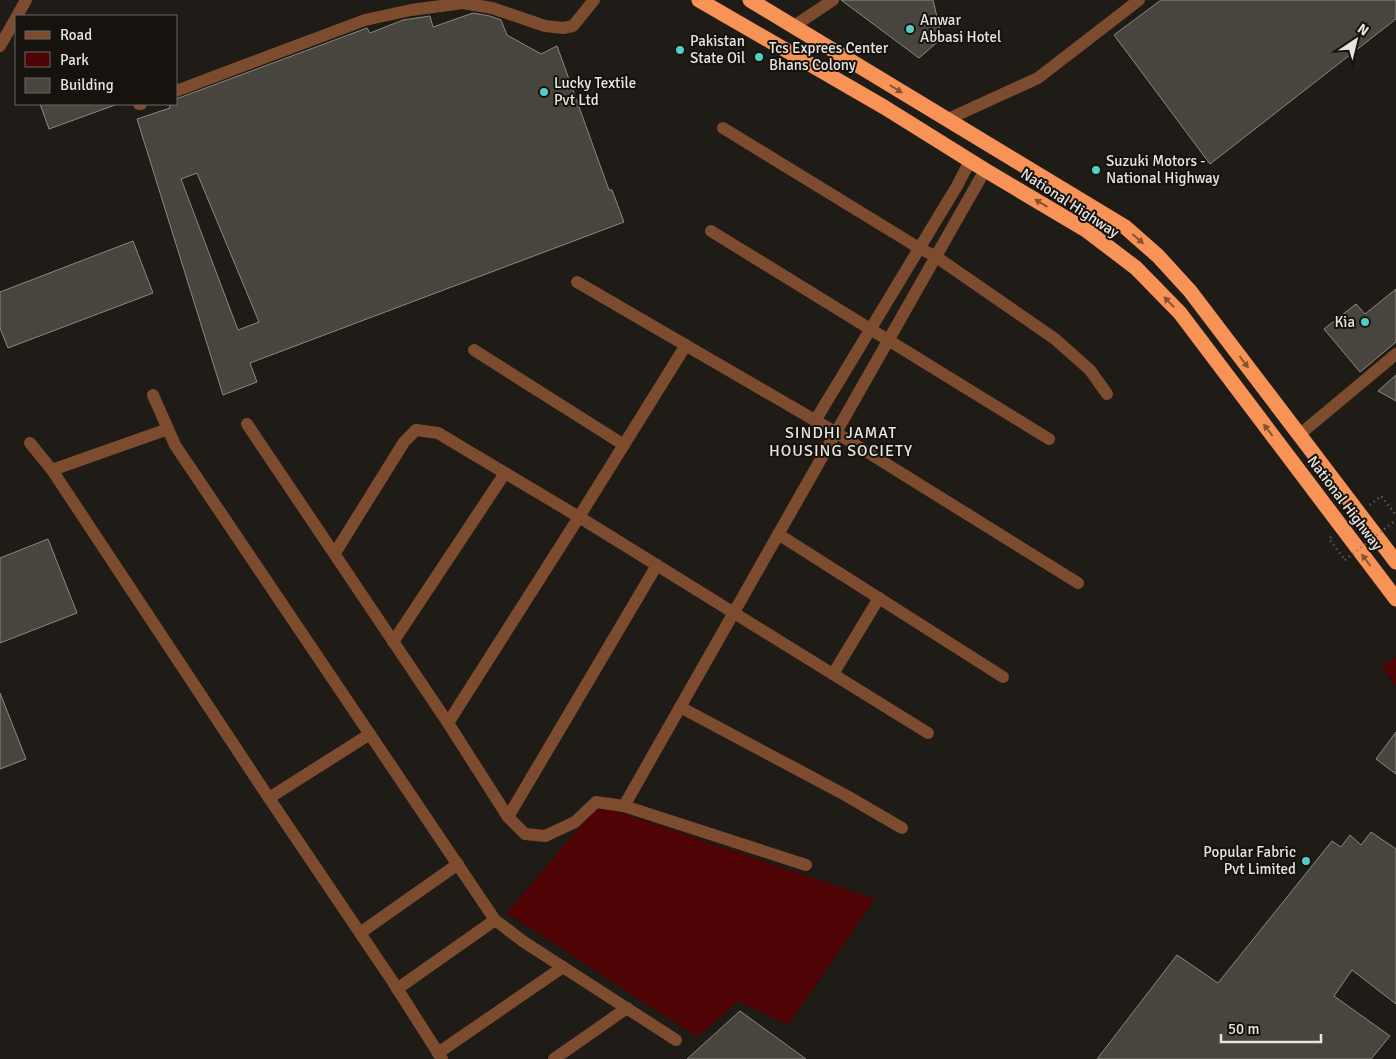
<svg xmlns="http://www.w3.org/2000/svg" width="1396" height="1059" font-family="Signika,sans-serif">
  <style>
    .green { fill: #4f0304 }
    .building { fill: #47453e; stroke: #8a8981; fill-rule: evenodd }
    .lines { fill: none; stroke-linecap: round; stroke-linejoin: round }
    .path { stroke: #726f6a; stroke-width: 2.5; stroke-dasharray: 1 4; stroke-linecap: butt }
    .minor { stroke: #7d4b2e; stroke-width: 12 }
    .highway { stroke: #f79356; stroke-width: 15 }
    .path-bridge { stroke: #726f6a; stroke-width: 2.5; stroke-dasharray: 1 4; stroke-linecap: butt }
    .oneway { fill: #865232 }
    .poi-dot { fill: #54cdc7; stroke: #16120d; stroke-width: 2 }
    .labels { text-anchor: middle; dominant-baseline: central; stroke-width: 4; stroke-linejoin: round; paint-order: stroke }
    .poi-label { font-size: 15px; fill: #e8e5e1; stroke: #16120d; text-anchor: start }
    .street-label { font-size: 15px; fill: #e8e5e1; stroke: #16120d }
    .neighbourhood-label { font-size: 16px; letter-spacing: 1px; fill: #e8e5e1; stroke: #16120d }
  </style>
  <rect width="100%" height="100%" fill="#1f1b16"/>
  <g class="green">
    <polygon points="1396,657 1396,686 1382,667"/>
    <polygon points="607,808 875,899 788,1025 738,1001 697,1037 507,913 594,810"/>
  </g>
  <g class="building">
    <polygon points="841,0 933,0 942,38 919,58"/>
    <polygon points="1161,0 1396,0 1396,19 1210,164 1114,35"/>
    <path d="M473 13 490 16 501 20 507 35 541 54 557 46 609 190H612L624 222 250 363 257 382 223 395 137 119 170 108 169 104H176V99L367 28 370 33 403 20 430 16 433 27ZM197 173 259 322 238 330 181 179Z"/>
    <polygon points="40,104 115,104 115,105 49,129"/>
    <polygon points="133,241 153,293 8,348 0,328 0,292"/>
    <polygon points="1396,289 1396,342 1360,372 1324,329 1356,304 1365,314"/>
    <polygon points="1396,375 1396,401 1378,391"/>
    <polygon points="48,539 77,613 0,643 0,558"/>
    <polygon points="0,693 26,759 0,769"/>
    <polygon points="1396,732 1396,774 1376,759"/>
    <polygon points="1371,832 1396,849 1396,1004 1352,970 1334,996 1390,1036 1371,1059 1097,1059 1177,955 1218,983 1332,841 1341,847 1350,835 1361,845"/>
    <polygon points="740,1011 806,1059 687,1059"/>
  </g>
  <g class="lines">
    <g class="path">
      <polyline points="1370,505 1381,496 1396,515"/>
      <polyline points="1331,537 1329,539 1345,560"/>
    </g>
    <g class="minor">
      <polyline points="17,16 26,0"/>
      <polyline points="794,26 833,0"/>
      <polyline points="0,46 16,18"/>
      <polyline points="176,91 365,20 411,10 463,3 492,8 545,26 563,28 573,26 594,0"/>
      <polyline points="139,104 141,104"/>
      <polyline points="946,120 1038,78 1139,0"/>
      <polyline points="723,128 919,248 935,256 1055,339 1090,370 1107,394"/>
      <polyline points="711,231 1049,439"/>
      <polyline points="577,282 835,432 1078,583"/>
      <polyline points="474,350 624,445"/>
      <polyline points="153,395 175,445 495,920 524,942 676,1040"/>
      <polyline points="815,421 957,186 970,161"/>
      <polyline points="247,424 448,723 508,817 525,834 545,836 575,822 596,802 624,806 806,865"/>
      <polyline points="1299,435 1396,354"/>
      <polyline points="30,443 52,470 269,798 393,982 442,1059"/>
      <polyline points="52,470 168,429"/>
      <polyline points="778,534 1003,677"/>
      <polyline points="335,553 404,442 416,430 438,433 579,517 928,733"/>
      <polyline points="393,642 505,473"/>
      <polyline points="833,674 879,598"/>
      <polyline points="680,707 847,796 902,828"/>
      <polyline points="448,723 579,517 686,345"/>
      <polyline points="269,798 370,734"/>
      <polyline points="624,806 985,170"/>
      <polyline points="508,817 657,565"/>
      <polyline points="360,933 458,864"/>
      <polyline points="397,989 495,920"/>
      <polyline points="438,1053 563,967"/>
      <polyline points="554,1059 627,1008"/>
    </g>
    <g class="highway">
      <polyline points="699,0 884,107 985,170 1086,230 1136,268 1180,313 1396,599"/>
      <polyline points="750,0 1125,227 1158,256 1190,291 1396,562"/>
    </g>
    <polyline class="path-bridge" points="1345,560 1396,520"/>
  </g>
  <defs><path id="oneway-solid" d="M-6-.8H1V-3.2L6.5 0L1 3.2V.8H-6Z" transform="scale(1.25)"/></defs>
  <g class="oneway">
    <use href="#oneway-solid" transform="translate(896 89) rotate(32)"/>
    <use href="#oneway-solid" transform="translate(1041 203) rotate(-149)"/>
    <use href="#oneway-solid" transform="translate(1138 239) rotate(41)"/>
    <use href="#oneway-solid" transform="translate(1169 302) rotate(-134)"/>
    <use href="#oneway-solid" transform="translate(1244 362) rotate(53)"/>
    <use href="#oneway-solid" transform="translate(1268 430) rotate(-127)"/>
    <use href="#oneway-solid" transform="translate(1366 560) rotate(-127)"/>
  </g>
  <g class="poi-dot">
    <circle cx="910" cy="29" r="5"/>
    <circle cx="680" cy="50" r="5"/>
    <circle cx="759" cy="57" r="5"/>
    <circle cx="544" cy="92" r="5"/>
    <circle cx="1096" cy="170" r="5"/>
    <circle cx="1365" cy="322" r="5"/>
    <circle cx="1306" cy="861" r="5"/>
  </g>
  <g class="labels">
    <g class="poi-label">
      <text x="920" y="20">Anwar<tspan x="920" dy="17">Abbasi Hotel</tspan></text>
      <text x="690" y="41">Pakistan<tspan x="690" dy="17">State Oil</tspan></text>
      <text x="769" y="48">Tcs Exprees Center<tspan x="769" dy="17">Bhans Colony</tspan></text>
      <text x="554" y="83">Lucky Textile<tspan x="554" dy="17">Pvt Ltd</tspan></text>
      <text x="1106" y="161">Suzuki Motors -<tspan x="1106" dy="17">National Highway</tspan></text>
      <text x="1355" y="322" text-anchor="end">Kia</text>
      <text x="1296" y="852" text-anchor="end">Popular Fabric<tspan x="1296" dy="17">Pvt Limited</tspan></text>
    </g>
    <g class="street-label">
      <text transform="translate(1070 203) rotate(33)">National Highway</text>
      <text transform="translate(1345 503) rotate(53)">National Highway</text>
    </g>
    <g class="neighbourhood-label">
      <text x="841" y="433">SINDHI JAMAT<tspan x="841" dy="18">HOUSING SOCIETY</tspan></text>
    </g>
  </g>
  <rect x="15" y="15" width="162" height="90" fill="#16120d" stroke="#6a6662"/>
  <rect x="25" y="31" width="25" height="8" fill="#7d4b2e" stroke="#6a6662"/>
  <text x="60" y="40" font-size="15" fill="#e8e5e1">Road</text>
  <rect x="25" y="52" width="25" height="15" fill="#4f0304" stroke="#6a6662"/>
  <text x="60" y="65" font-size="15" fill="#e8e5e1">Park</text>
  <rect x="25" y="78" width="25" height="15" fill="#47453e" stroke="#6a6662"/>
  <text x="60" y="90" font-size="15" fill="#e8e5e1">Building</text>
  <g transform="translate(1356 40) rotate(35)" stroke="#16120d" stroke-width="4" paint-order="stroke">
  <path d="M0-4L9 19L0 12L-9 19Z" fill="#e8e5e1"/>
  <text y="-8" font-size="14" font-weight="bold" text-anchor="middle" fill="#e8e5e1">N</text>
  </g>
  <path d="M1221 1034v8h100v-8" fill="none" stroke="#e8e5e1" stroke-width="2.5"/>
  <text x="1228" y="1034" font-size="15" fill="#e8e5e1" stroke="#16120d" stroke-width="4" paint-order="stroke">50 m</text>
</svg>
